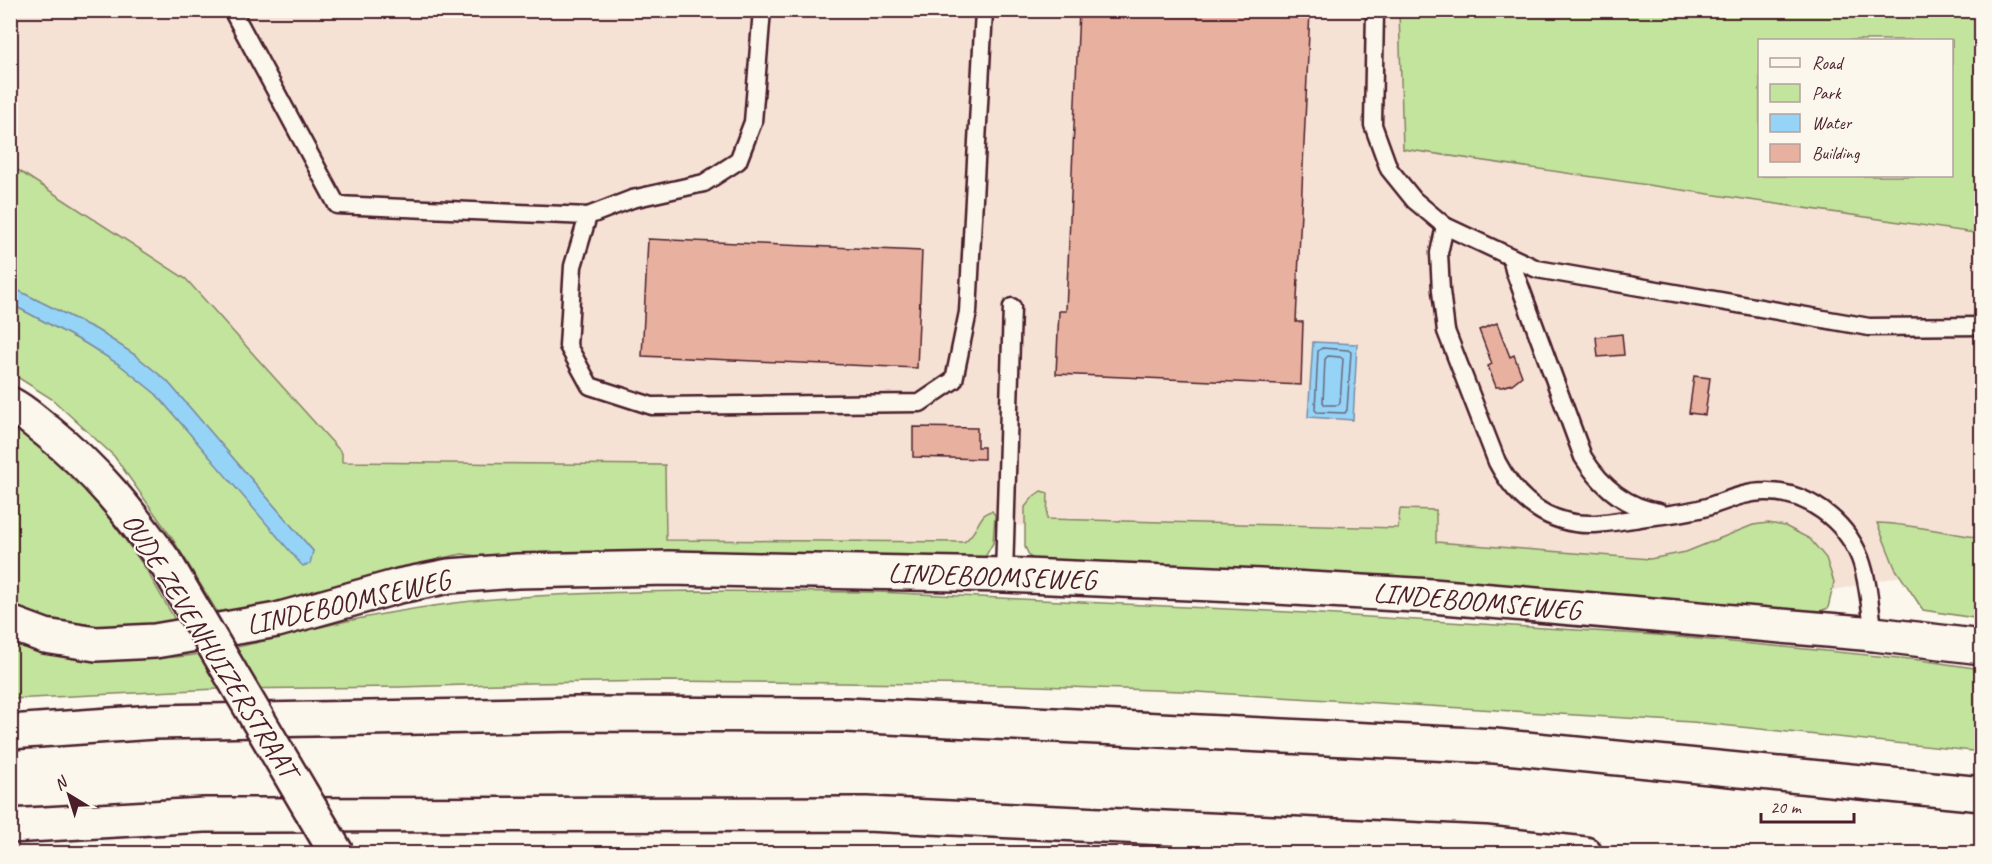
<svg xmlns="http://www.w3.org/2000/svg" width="1992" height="864" font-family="Caveat,sans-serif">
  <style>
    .built { fill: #f5e2d5 }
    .green { fill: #c3e49d; stroke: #868264; stroke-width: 1.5; fill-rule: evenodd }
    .water { fill: #96d4f7; stroke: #788ca5; stroke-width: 1.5 }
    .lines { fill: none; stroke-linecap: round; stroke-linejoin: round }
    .shore { stroke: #68677d; stroke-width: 1.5 }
    .building { fill: #e8b09f; stroke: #4a1f2b; stroke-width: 1.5 }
    .service-casing { stroke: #4a1f2b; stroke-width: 21 }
    .minor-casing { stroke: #4a1f2b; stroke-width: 38 }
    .tertiary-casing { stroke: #4a1f2b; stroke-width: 38 }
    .motorway-casing { stroke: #4a1f2b; stroke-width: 38 }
    .service { stroke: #fbf7ec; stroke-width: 16 }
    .minor { stroke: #fbf7ec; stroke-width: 33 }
    .tertiary { stroke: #fbf7ec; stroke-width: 33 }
    .motorway { stroke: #fbf7ec; stroke-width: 33 }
    .tertiary-bridge-casing { stroke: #4a1f2b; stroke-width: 38; stroke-linecap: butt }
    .tertiary-bridge { stroke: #fbf7ec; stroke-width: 33 }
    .labels { text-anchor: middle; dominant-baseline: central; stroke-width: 4.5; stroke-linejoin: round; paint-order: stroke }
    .street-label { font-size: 28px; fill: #4a1f2b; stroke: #fbf7ec }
  </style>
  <rect width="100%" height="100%" fill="#fbf7ec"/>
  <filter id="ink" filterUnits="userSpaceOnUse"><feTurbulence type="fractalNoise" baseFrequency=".0167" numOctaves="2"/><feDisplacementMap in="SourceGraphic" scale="12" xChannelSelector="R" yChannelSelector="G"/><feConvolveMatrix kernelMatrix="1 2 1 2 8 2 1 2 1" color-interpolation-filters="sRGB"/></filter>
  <g filter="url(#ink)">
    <polygon class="built" points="10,11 1428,11 1760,176 1981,199 1981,576 1915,573 1816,594 1040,526 987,525 979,549 637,547 322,482 11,223"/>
    <g class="green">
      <path d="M1399 11H1981V234L1403 149ZM1952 40V176H1760V40Z"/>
      <path d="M10 165 186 279 342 453V462L665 465 666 540 964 542C978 533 979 512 992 511L995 515 993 543 985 557 973 561 495 558 462 554 442 558 390 574 221 618 172 538 114 456 52 399 11 373V304L85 343 120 365 156 394 300 562 313 551 167 381 135 355 97 330 11 287Z"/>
      <polygon points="10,419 83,482 144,566 178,625 152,631 80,627 41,618 11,606"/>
      <polygon points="1041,491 1048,493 1047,519 1398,528 1400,509 1436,510 1436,542 1650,559 1686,552 1753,525 1768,523 1785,526 1810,539 1826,558 1834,582 1828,608 1813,614 1039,562 1030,557 1025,547 1025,507 1034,496"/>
      <path d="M1877 523C1912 524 1947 533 1981 538V619L1923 610 1895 568Z"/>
      <path d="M695 591 878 592 1288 612 1657 635 1920 660 1981 669 1982 752 1692 722 1181 691 1008 685 668 681 530 683 400 687 217 689 11 699V645C62 651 112 661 164 658 214 655 263 641 311 629 358 618 407 609 455 603 534 594 615 592 695 591Z"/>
    </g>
    <g class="water">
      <polygon points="11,287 97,330 135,355 167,381 313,551 310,564 303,566 300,563 156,394 120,365 85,343 11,304"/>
      <polygon points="1313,342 1357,344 1353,420 1308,417"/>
    </g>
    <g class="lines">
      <g class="shore">
        <polygon points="1322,348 1348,350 1351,352 1347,410 1345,413 1317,412 1315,410 1318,351"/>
        <polygon points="1328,356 1340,357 1343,359 1340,403 1338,405 1325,405 1323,402 1325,359"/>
      </g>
    </g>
    <g class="building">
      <polygon points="1079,10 1310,10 1296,322 1303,322 1301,385 1056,374 1059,311 1066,311"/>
      <polygon points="648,239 922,251 917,368 642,356"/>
      <polygon points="1497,323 1510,357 1514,355 1522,376 1512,384 1502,387 1496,387 1488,366 1492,364 1479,330"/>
      <polygon points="1622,334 1624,355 1598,357 1596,337"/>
      <polygon points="1694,376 1710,378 1705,415 1689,413"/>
      <polygon points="913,427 977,428 977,447 984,447 984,459 913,457"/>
    </g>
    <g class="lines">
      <g class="service-casing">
        <g id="service">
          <polyline points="232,10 337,205 588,216"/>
          <polyline points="762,10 753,122 738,161 704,183 632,199 588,216 573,266 568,346 590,386 652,406 920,403 954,380 968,312 984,10"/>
          <polyline points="1375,10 1373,125 1389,169 1414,200 1445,226 1537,269 1869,327 1982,326"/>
          <path d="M1445 226 1439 253 1441 291 1446 331 1497 462C1517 500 1549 526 1595 524 1610 523 1625 520 1640 518 1662 515 1686 513 1707 507 1726 501 1744 492 1765 492 1806 491 1845 520 1860 558 1869 582 1870 610 1874 634"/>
          <path d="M1511 257 1514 270 1583 457C1601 486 1625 507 1659 512"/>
          <polyline points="1004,575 1012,307"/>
        </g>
      </g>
      <g class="minor-casing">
        <polyline id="minor" points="10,623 45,636 96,644 155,641 277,620 399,586 449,576 517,571 669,568 1004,575 1260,586 1432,596 1874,634 1982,647"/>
      </g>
      <g class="tertiary-casing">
        <path id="tertiary" d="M10 404C24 411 35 422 47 431 97 471 130 513 167 565"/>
      </g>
      <g class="motorway-casing">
        <g id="motorway">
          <polyline points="10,732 154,722 577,714 846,715 1495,746 1982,794"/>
          <polyline points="10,826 204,815 866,814 1485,843 1585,854"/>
        </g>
      </g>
      <use href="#service" class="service"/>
      <use href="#minor" class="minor"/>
      <use href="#tertiary" class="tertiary"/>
      <use href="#motorway" class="motorway"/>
      <g class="tertiary-bridge-casing">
        <polyline id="tertiary-bridge" points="167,565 337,854"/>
      </g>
      <use href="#tertiary-bridge" class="tertiary-bridge"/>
    </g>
  </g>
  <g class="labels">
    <g class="street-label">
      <text transform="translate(992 576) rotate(2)">LINDEBOOMSEWEG</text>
      <text transform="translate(1477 601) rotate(5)">LINDEBOOMSEWEG</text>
      <text transform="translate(348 602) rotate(-13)">LINDEBOOMSEWEG</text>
      <text transform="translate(210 645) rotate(58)">OUDE ZEVENHUIZERSTRAAT</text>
    </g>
  </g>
  <rect width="1992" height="864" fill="none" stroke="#fbf7ec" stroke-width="36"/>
  <rect x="18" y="18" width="1956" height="828" fill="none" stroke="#4a1f2b" stroke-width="2" filter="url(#ink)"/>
  <rect x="1758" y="39" width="195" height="138" fill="#fbf7ec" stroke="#b4a19f" stroke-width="1.5"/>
  <rect x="1770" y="58" width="30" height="9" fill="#fbf7ec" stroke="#b4a19f" stroke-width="1.5"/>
  <text x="1812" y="69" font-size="18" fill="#4a1f2b">Road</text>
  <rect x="1770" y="84" width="30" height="18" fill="#c3e49d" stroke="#b4a19f" stroke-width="1.5"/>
  <text x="1812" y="99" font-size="18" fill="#4a1f2b">Park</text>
  <rect x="1770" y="114" width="30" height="18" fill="#96d4f7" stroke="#b4a19f" stroke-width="1.5"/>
  <text x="1812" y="129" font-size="18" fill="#4a1f2b">Water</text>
  <rect x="1770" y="144" width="30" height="18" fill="#e8b09f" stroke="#b4a19f" stroke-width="1.5"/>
  <text x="1812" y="159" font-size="18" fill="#4a1f2b">Building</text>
  <g transform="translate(69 795) rotate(322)" stroke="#fbf7ec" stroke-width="4.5" paint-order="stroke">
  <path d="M0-4.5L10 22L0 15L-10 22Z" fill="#4a1f2b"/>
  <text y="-9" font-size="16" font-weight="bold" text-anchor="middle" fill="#4a1f2b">N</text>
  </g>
  <path d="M1761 813v9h93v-9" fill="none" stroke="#4a1f2b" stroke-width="3"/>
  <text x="1770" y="813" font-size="18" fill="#4a1f2b" stroke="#fbf7ec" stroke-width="4.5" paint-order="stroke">20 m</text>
</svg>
